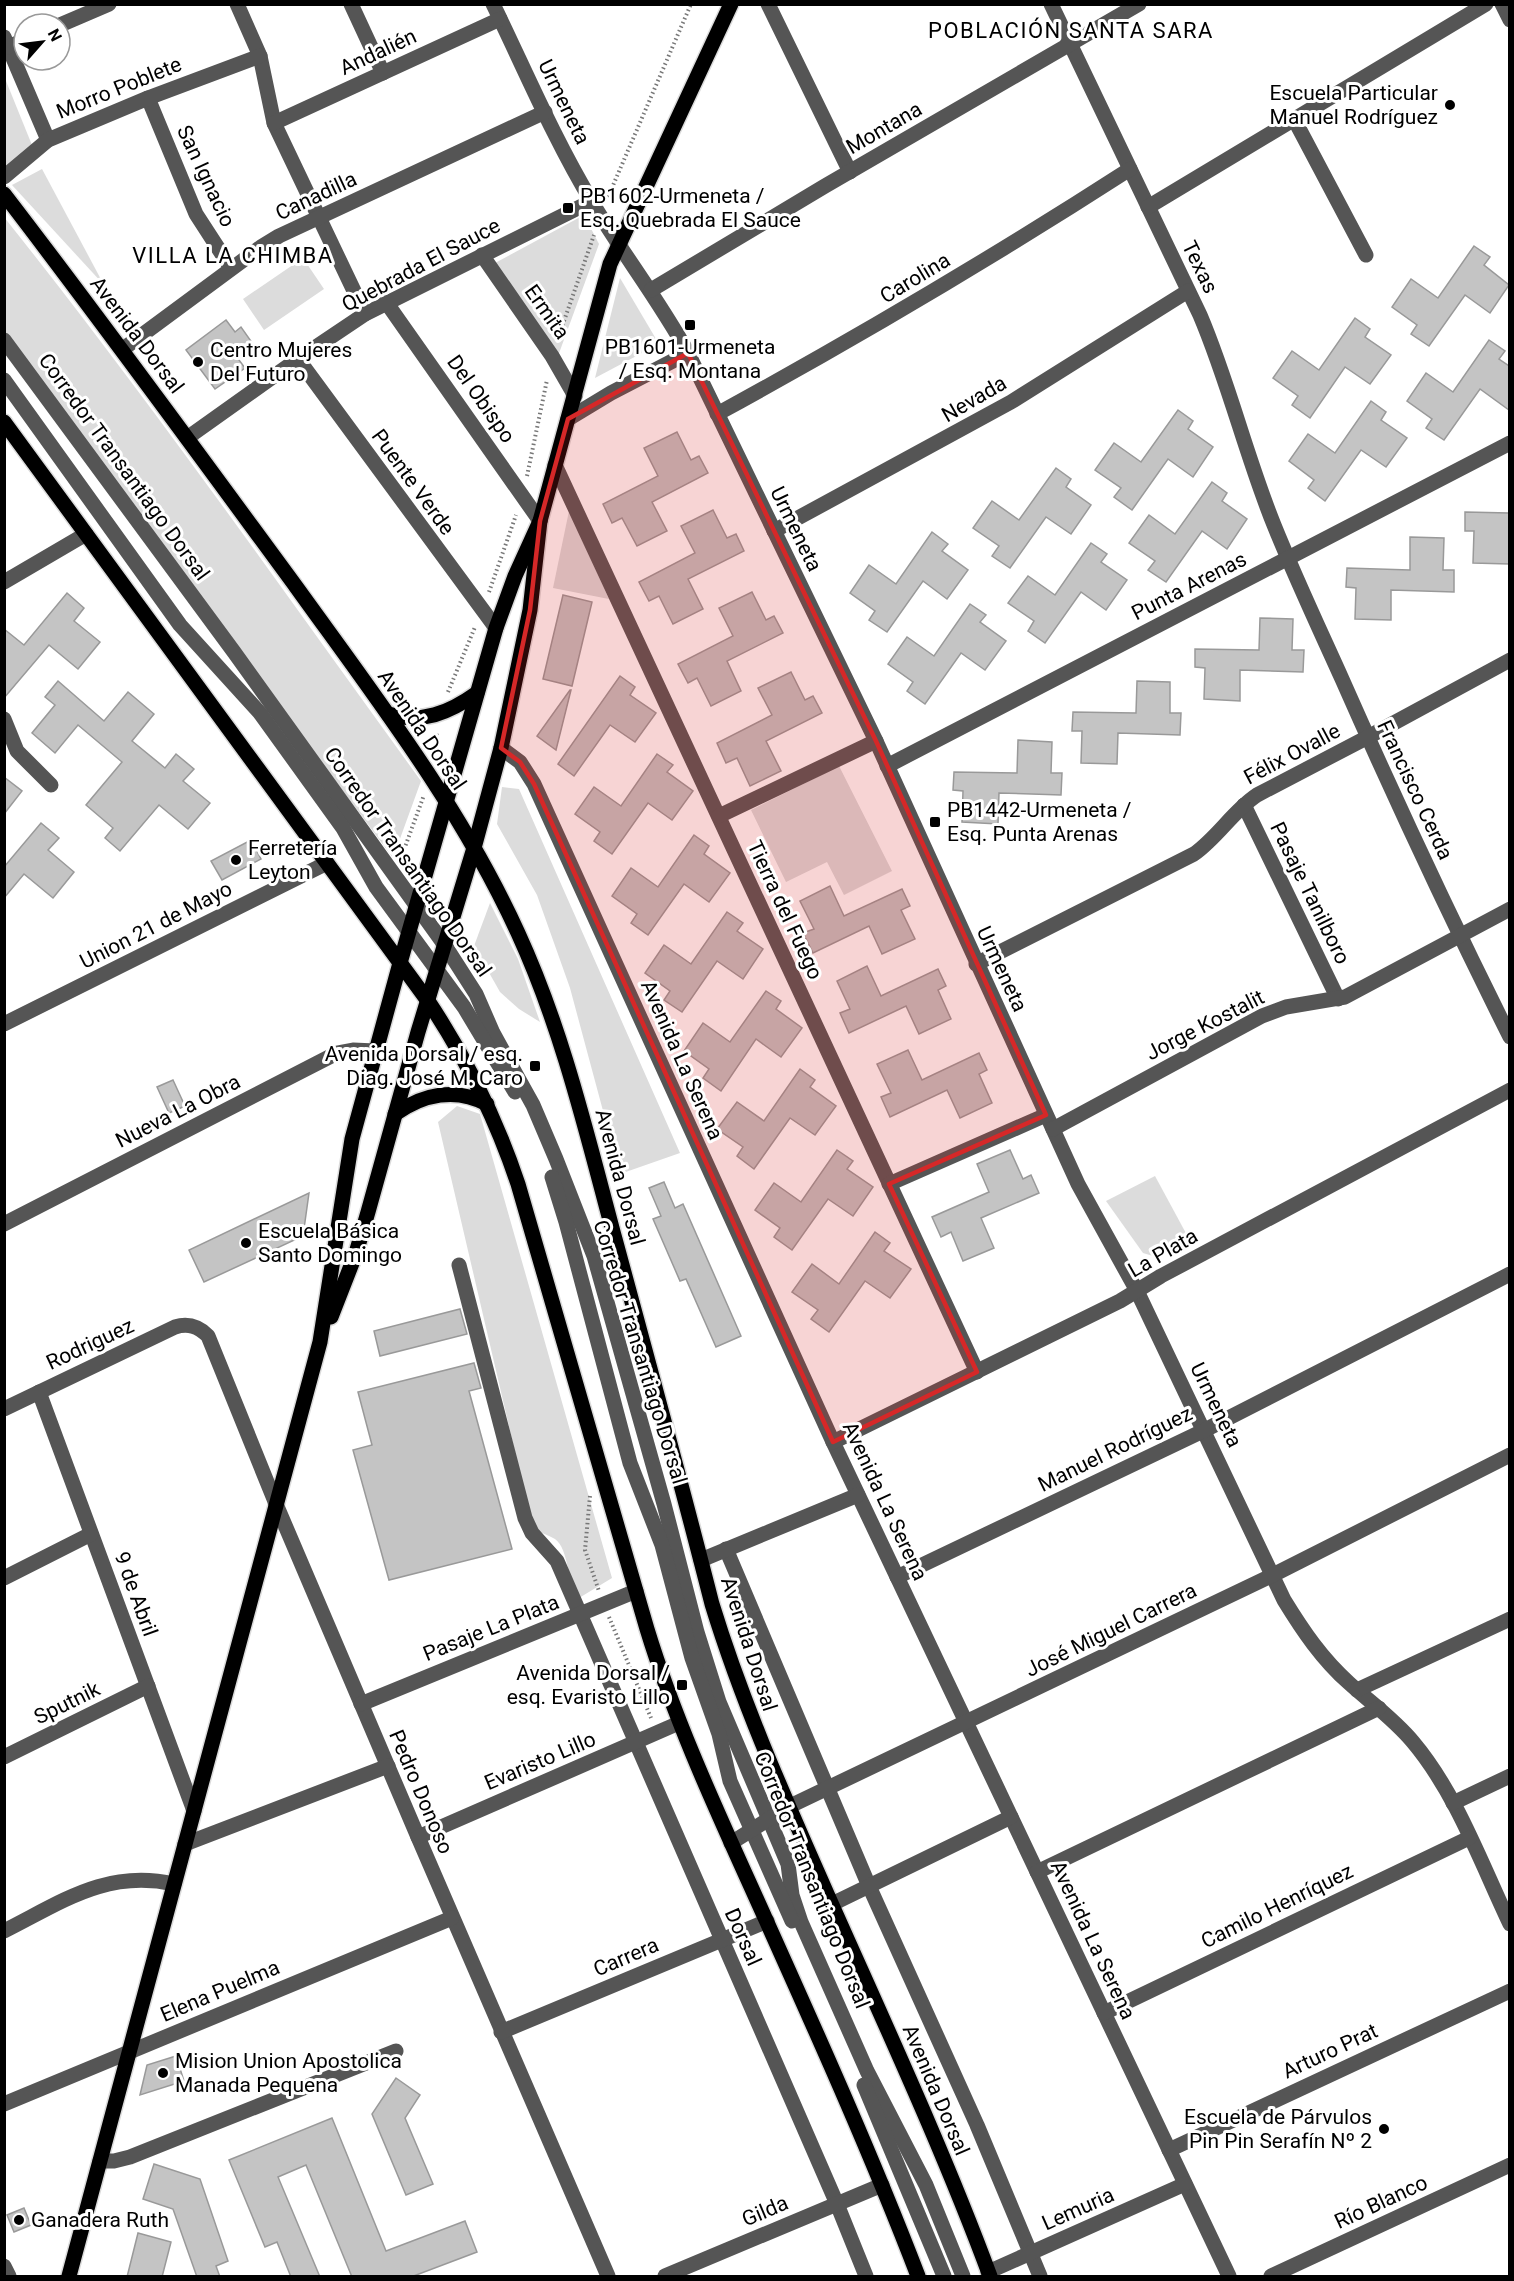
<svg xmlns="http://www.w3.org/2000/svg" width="1514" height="2281" font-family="Roboto,sans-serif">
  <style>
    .green { fill: #dcdcdc }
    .building { fill: #c4c4c4; stroke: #999; stroke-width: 1.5 }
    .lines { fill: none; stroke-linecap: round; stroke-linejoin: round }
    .major-casing { stroke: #dbdbdb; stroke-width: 18 }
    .path { stroke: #777; stroke-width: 4; stroke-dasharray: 1.5 3; stroke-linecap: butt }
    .minor { stroke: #555; stroke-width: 15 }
    .major { stroke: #000; stroke-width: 15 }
    .marked { fill: #d62828; fill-opacity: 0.2; stroke: #d62828; stroke-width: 4.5; stroke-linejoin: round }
    .poi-dot { fill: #000; stroke: #fff; stroke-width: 2 }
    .labels { text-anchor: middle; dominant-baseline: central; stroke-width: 6; stroke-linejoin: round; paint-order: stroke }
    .street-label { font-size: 21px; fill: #000; stroke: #fff }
    .poi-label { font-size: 21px; fill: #000; stroke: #fff; text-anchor: start }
    .neighbourhood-label { font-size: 22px; letter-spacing: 1.5px; fill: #000; stroke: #fff }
  </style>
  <rect width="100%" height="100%" fill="#fff"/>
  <g class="green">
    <polygon points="4,76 36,155 4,171"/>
    <polygon points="42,169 104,285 12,185"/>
    <polygon points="584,215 599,244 558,356 495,263"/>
    <path d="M4 217C150 400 284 592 421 781L393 858 53 403 5 332Z"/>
    <polygon points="303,258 324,289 264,330 243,299"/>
    <polygon points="620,278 659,344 595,378"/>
    <polygon points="569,511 609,599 553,588"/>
    <polygon points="839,766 892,871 844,895 827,862 786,882 751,810"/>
    <polygon points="502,787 519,789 680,1153 620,1174 570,988 537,895 497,824"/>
    <polygon points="490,903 518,959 540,1022 519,1009 500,992 474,946"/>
    <path d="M457 1106 480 1114 612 1578 579 1598C567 1583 569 1549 555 1539 548 1535 540 1532 533 1529L438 1122Z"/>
    <polygon points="1155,1176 1188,1237 1153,1256 1143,1253 1106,1201"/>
  </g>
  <g class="building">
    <polygon points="1474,246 1490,257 1484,265 1509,285 1490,313 1465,295 1429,346 1411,334 1417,325 1392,307 1411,279 1438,298"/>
    <polygon points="1355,318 1370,329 1365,337 1391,355 1370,384 1345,367 1310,418 1292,405 1298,396 1273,378 1292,351 1319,370"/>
    <polygon points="226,320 235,332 241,327 253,344 236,356 245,368 215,389 186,350"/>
    <polygon points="1489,340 1505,351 1499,359 1509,366 1509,410 1480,389 1444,440 1426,428 1432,419 1407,401 1426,373 1453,392"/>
    <polygon points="1371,401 1386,412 1381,420 1407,438 1386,467 1361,450 1325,501 1308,488 1314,480 1289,461 1308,434 1335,453"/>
    <polygon points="1178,410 1193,421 1188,429 1213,447 1193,477 1168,459 1132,510 1114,497 1121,488 1095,470 1114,443 1141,462"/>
    <polygon points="677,432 691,460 699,456 708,473 652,502 667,531 637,546 622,518 612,523 603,504 658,476 644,448"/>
    <polygon points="1056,468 1071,479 1066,487 1091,505 1071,534 1046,517 1010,568 992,556 999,546 973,528 992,501 1019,520"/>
    <polygon points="1212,482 1227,493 1222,501 1247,519 1227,549 1202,531 1166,582 1148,570 1155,561 1129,543 1149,515 1175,534"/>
    <polygon points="713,510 727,538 736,534 744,551 688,579 703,609 673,624 659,596 649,601 639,582 695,553 681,526"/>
    <polygon points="1465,512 1509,513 1509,564 1473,563 1474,531 1465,531"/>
    <polygon points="932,532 948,544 942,551 968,570 947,599 923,581 887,632 869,620 875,611 850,593 869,565 896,584"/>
    <polygon points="1410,537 1444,538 1443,570 1454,570 1454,592 1391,590 1391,620 1355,619 1356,588 1346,587 1347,568 1410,570"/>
    <polygon points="1091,543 1107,554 1101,562 1127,580 1106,610 1081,592 1045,643 1028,631 1034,621 1008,603 1028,576 1055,595"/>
    <polygon points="752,592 766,620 774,616 783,633 727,661 741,691 711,706 697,678 688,683 678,664 733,636 719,608"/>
    <polygon points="67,593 84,608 74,621 100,642 78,669 49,645 4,698 4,629 24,645"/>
    <polygon points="563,595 592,602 572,686 543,679"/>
    <polygon points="970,604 986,615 980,622 1006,641 985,670 961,653 925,704 907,691 913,682 888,664 907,637 934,656"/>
    <polygon points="1260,618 1293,619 1292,650 1304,650 1303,672 1240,670 1240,701 1204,699 1205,668 1195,667 1195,649 1259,650"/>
    <polygon points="791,672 805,700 813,696 822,713 766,741 781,771 750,786 737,758 726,763 717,743 772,715 758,688"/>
    <polygon points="620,676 635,687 630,695 656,713 635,742 610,725 574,776 558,764"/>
    <polygon points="58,681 104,721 128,692 154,714 132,741 165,768 176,754 194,769 183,781 210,803 188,829 159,805 120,851 105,838 113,828 86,805 122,762 78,725 55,753 32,733 55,705 45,697"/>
    <polygon points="1137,681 1170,682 1170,713 1181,713 1180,735 1118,733 1117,764 1081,763 1082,731 1072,731 1073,712 1136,713"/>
    <polygon points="570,690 571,690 556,750 537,736"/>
    <polygon points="1018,740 1052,742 1051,773 1062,773 1061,795 999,793 998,824 962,822 963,791 953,790 954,772 1017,773"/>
    <polygon points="657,754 673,765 667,772 693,791 672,820 648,803 612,854 594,841 600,832 575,814 594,787 621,806"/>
    <polygon points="4,777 22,791 4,814"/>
    <polygon points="41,823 59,838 48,850 74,872 53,898 24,874 4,898 4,867"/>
    <polygon points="694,835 709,846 704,854 730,873 709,902 684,884 648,935 631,923 637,914 612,896 631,868 658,887"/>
    <polygon points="251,840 261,859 222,880 211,861"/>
    <polygon points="830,886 844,916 902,889 910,906 901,910 915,939 882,954 869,926 813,953 803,933 814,929 800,901"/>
    <polygon points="727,912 743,923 737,931 763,949 743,979 717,961 682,1012 664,1000 670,991 645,973 664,945 691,964"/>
    <polygon points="867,966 881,996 938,969 946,986 938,990 951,1019 919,1034 906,1006 849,1033 840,1013 850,1009 837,981"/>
    <polygon points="766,991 781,1001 776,1009 802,1028 781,1057 756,1039 721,1091 703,1078 709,1069 684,1051 703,1023 730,1042"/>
    <polygon points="908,1050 922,1080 979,1053 987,1070 979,1074 992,1103 960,1118 947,1090 890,1117 881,1097 891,1093 877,1064"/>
    <polygon points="800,1069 815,1080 810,1087 836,1106 815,1135 790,1118 754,1169 737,1156 743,1147 717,1129 737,1102 764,1121"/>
    <polygon points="173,1080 185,1106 169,1113 157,1087"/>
    <polygon points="837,1150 853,1161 847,1169 873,1187 853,1216 828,1199 792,1250 774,1237 780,1228 755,1210 774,1183 801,1202"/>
    <polygon points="1010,1150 1023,1179 1031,1175 1039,1193 981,1218 994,1248 963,1261 951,1232 941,1237 932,1217 989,1192 977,1164"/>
    <polygon points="664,1182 675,1208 683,1204 741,1336 716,1347 686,1279 680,1281 653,1219 661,1216 649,1188"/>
    <polygon points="309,1193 303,1236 204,1282 189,1250"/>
    <polygon points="875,1232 890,1243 884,1251 911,1269 890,1298 865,1281 829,1332 811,1319 818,1310 792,1292 812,1264 839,1284"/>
    <polygon points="460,1309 467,1334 380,1356 374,1331"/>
    <polygon points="474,1363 481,1388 469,1391 512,1549 389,1580 353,1450 372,1445 358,1392"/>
    <polygon points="176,2056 184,2081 140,2095 147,2065"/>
    <polygon points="396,2078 420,2095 405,2118 433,2184 406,2195 372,2114"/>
    <polygon points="332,2118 386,2251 465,2221 477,2252 411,2277 352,2277 306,2165 278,2177 320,2277 291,2277 277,2242 265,2247 229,2160"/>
    <polygon points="154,2164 200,2179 228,2261 216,2266 220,2277 197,2277 173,2209 143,2199"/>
    <polygon points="24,2208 31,2225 14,2232 7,2215"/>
    <polygon points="138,2233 171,2242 162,2277 127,2277"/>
  </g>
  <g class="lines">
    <g class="major-casing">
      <g id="major">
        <path d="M4 194C104 324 200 456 297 588 377 699 461 808 518 933 563 1031 587 1135 615 1239 648 1361 681 1482 712 1604 742 1702 783 1794 824 1887 881 2016 941 2144 990 2276"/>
        <path d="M4 422 428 1001C466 1058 496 1118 518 1184L647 1629C678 1730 723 1824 766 1920 819 2038 872 2156 918 2276"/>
        <path d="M388 714C422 724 449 713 477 693"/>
        <path d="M395 1114C423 1094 456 1087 487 1104"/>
        <polyline points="331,1317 356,1253 368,1212 418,1032 474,848 501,748 530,610 540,521 610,264 731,4"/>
        <polyline points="69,2276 320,1342 352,1139 400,963 496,628 515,576 540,521"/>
      </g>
    </g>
    <g class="path">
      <polyline points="608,197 691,4"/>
      <polyline points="558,338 594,235"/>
      <polyline points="527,476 547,380"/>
      <polyline points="489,592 516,515"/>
      <polyline points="448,692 475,627"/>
      <polyline points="435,753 437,731"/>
      <polyline points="401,858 424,795"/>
      <polyline points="590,1496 585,1550 599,1591"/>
      <polyline points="609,1617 651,1718"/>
    </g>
    <g class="minor">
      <polyline points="237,4 260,56 274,123 365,314"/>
      <polyline points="351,4 383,73"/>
      <path d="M493 4C525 70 554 139 592 202 622 253 659 300 688 353L876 741 1078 1184 1137 1291 1284 1600C1303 1631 1322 1659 1349 1683 1371 1703 1394 1719 1413 1742 1456 1793 1481 1863 1510 1924"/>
      <polyline points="768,4 850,172"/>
      <path d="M1051 4 1200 315C1229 383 1246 456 1274 525 1295 577 1319 628 1342 679 1395 799 1451 919 1510 1037"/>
      <polyline points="1502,4 1510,20"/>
      <polyline points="60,25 109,4"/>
      <polyline points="4,37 48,140"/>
      <polyline points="8,47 24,40"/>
      <polyline points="148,98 196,214 231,268"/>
      <polyline points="1294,119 1366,255"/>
      <polyline points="274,123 500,19"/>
      <polyline points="4,177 48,140 148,98 260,56"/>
      <polyline points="1148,207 1486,4"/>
      <polyline points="482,255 552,356 575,396"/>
      <polyline points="651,290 825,186 1139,4"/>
      <polyline points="386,302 540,521"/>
      <polyline points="4,340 234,652 444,944 476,994 493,1033 533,1105 556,1159 594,1256 664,1504 697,1632 719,1702 788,1864 792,1895 801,1922 867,2071 926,2185 963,2276"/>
      <polyline points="123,349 261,247 279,236 545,112"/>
      <polyline points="298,359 496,628"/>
      <polyline points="4,380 180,625 260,713 343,828 376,887 464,1007 515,1092"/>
      <path d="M717 414C858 337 995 256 1130 169"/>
      <polyline points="568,419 611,393 688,353"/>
      <polyline points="187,438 298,359 365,314 592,201"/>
      <polyline points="555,465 977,1372"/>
      <polyline points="774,531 1011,402 1188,291"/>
      <polyline points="4,582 86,534"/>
      <polyline points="4,719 17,751 51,785"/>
      <polyline points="501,748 520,762 534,784 833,1442 1229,2276"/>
      <polyline points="887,766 1510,443"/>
      <polyline points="1244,805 1338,999"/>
      <polyline points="719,816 876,741"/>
      <path d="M976 964 1194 854C1218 837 1233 811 1257 795L1368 737 1510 660"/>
      <polyline points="4,1024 327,863"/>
      <polyline points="1053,1129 1262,1016 1286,1007 1345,997 1510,909"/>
      <polyline points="552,1177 566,1222 630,1463 662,1545 692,1658 719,1734 730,1781 792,1921"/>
      <polyline points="889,1184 1046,1115"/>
      <polyline points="4,1224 337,1053 353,1050 375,1051"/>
      <polyline points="459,1265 525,1518 532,1533 557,1561 837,2204 866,2276"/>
      <polyline points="39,1392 194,1811"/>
      <path d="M4 1409 175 1327C188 1323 198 1326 208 1336L276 1504 418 1837 608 2276"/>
      <polyline points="833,1442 1120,1301 1161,1276 1510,1090"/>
      <polyline points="726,1549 869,1886 977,2125 1040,2276"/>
      <polyline points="701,1560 858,1495"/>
      <polyline points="897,1577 1205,1430 1510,1274"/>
      <polyline points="4,1578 91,1534"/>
      <polyline points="1357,1690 1510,1619"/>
      <polyline points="361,1704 636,1591"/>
      <polyline points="4,1757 148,1686"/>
      <polyline points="1453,1803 1510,1776"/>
      <polyline points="418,1837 679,1723"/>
      <polyline points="731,1843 788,1807 1273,1575 1510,1455"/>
      <polyline points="185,1844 388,1766"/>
      <polyline points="1037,1872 1379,1708"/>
      <polyline points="832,1904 1011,1817"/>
      <path d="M4 1931C62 1902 106 1869 174 1884"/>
      <polyline points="1104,2013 1469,1838"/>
      <polyline points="501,2032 767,1921"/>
      <polyline points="864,2085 944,2276"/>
      <polyline points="4,2104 452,1918"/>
      <polyline points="1169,2150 1510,1991"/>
      <polyline points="100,2161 114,2161 130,2157 396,2051"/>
      <polyline points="4,2266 9,2276"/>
      <polyline points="988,2272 1185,2184"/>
      <polyline points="665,2276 882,2185"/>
      <polyline points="1271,2276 1510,2165"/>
    </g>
    <use href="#major" class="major"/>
  </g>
  <path class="marked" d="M688 353 876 741 1046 1115 889 1184 977 1372 833 1442 534 784 520 762 501 748 530 610 540 521 568 419Z"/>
  <g class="poi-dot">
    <circle cx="1450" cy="105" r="6"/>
    <rect x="562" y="202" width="12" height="12" rx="3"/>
    <rect x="684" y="319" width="12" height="12" rx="3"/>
    <circle cx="198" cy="362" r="6"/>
    <rect x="929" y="816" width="12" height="12" rx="3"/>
    <circle cx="236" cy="860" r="6"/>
    <rect x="529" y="1060" width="12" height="12" rx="3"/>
    <circle cx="246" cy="1243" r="6"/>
    <rect x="676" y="1679" width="12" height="12" rx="3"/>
    <circle cx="163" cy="2073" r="6"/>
    <circle cx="1384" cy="2129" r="6"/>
    <circle cx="19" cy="2220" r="6"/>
  </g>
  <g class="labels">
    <g class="street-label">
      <text transform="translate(378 52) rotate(-25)">Andalién</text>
      <text transform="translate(119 88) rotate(-22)">Morro Poblete</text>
      <text transform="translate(564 102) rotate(64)">Urmeneta</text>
      <text transform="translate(884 128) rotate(-30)">Montana</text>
      <text transform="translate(206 176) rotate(65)">San Ignacio</text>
      <text transform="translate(316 196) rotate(-25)">Canadilla</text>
      <text transform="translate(421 265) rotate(-28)">Quebrada El Sauce</text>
      <text transform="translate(1200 267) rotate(64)">Texas</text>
      <text transform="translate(915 278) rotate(-31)">Carolina</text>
      <text transform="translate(547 312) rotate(55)">Ermita</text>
      <text transform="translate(137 335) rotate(53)">Avenida Dorsal</text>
      <text transform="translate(481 399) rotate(55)">Del Obispo</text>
      <text transform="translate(974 399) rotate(-30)">Nevada</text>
      <text transform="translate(124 467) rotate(54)">Corredor Transantiago Dorsal</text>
      <text transform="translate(413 482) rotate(54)">Puente Verde</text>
      <text transform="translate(796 529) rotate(64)">Urmeneta</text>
      <text transform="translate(1189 586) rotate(-27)">Punta Arenas</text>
      <text transform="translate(422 730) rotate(56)">Avenida Dorsal</text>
      <text transform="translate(1292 754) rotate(-28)">Félix Ovalle</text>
      <text transform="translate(1415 790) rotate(65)">Francisco Cerda</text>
      <text transform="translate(408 862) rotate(55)">Corredor Transantiago Dorsal</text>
      <text transform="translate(1310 893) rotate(64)">Pasaje Tanilboro</text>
      <text transform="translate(785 910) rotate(65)">Tierra del Fuego</text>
      <text transform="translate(156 925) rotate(-27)">Union 21 de Mayo</text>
      <text transform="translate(1002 969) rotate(65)">Urmeneta</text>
      <text transform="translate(1205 1025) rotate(-27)">Jorge Kostalit</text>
      <text transform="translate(682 1060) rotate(66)">Avenida La Serena</text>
      <text transform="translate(178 1111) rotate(-27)">Nueva La Obra</text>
      <text transform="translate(620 1177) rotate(75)">Avenida Dorsal</text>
      <text transform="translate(1163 1253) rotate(-30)">La Plata</text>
      <text transform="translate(90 1344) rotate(-25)">Rodriguez</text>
      <text transform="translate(640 1352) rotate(73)">Corredor Transantiago Dorsal</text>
      <text transform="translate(1216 1405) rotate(64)">Urmeneta</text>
      <text transform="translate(1115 1449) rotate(-26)">Manuel Rodríguez</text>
      <text transform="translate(885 1501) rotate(65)">Avenida La Serena</text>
      <text transform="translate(136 1594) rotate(70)">9 de Abril</text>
      <text transform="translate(491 1628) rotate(-22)">Pasaje La Plata</text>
      <text transform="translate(1111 1630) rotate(-26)">José Miguel Carrera</text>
      <text transform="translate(749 1644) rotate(72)">Avenida Dorsal</text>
      <text transform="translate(67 1703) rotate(-26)">Sputnik</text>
      <text transform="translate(540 1761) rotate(-23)">Evaristo Lillo</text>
      <text transform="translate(421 1792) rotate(67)">Pedro Donoso</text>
      <text transform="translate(812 1880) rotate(68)">Corredor Transantiago Dorsal</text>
      <text transform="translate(1277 1906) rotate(-26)">Camilo Henríquez</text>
      <text transform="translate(743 1937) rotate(66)">Dorsal</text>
      <text transform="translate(1093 1940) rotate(65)">Avenida La Serena</text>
      <text transform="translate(626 1957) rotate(-23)">Carrera</text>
      <text transform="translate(220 1991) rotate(-23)">Elena Puelma</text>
      <text transform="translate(1330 2051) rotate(-25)">Arturo Prat</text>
      <text transform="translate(936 2090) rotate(67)">Avenida Dorsal</text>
      <text transform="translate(1381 2202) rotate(-25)">Río Blanco</text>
      <text transform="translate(1078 2209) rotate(-24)">Lemuria</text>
      <text transform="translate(765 2211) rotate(-23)">Gilda</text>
    </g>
    <g class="poi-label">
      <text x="1438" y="93" text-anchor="end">Escuela Particular<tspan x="1438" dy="24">Manuel Rodríguez</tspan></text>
      <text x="580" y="196">PB1602-Urmeneta /<tspan x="580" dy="24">Esq. Quebrada El Sauce</tspan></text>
      <text x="690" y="347" text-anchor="middle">PB1601-Urmeneta<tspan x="690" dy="24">/ Esq. Montana</tspan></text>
      <text x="210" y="350">Centro Mujeres<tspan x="210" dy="24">Del Futuro</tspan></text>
      <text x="947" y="810">PB1442-Urmeneta /<tspan x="947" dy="24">Esq. Punta Arenas</tspan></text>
      <text x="248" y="848">Ferretería<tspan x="248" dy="24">Leyton</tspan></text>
      <text x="523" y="1054" text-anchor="end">Avenida Dorsal / esq.<tspan x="523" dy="24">Diag. José M. Caro</tspan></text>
      <text x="258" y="1231">Escuela Básica<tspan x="258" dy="24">Santo Domingo</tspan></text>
      <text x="670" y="1673" text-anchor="end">Avenida Dorsal /<tspan x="670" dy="24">esq. Evaristo Lillo</tspan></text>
      <text x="175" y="2061">Mision Union Apostolica<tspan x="175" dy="24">Manada Pequena</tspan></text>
      <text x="1372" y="2117" text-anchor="end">Escuela de Párvulos<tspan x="1372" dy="24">Pin Pin Serafín Nº 2</tspan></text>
      <text x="31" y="2220">Ganadera Ruth</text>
    </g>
    <g class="neighbourhood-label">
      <text x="1071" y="30">POBLACIÓN SANTA SARA</text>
      <text x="233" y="255">VILLA LA CHIMBA</text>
    </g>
  </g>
  <rect width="1514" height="2281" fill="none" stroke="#000000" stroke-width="12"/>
  <g transform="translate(42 42) rotate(62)"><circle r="28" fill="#ffffff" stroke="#999999" stroke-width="1.5"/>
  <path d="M0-4.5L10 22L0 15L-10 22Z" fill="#000000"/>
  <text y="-9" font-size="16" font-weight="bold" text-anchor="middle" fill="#000000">N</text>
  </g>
</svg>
